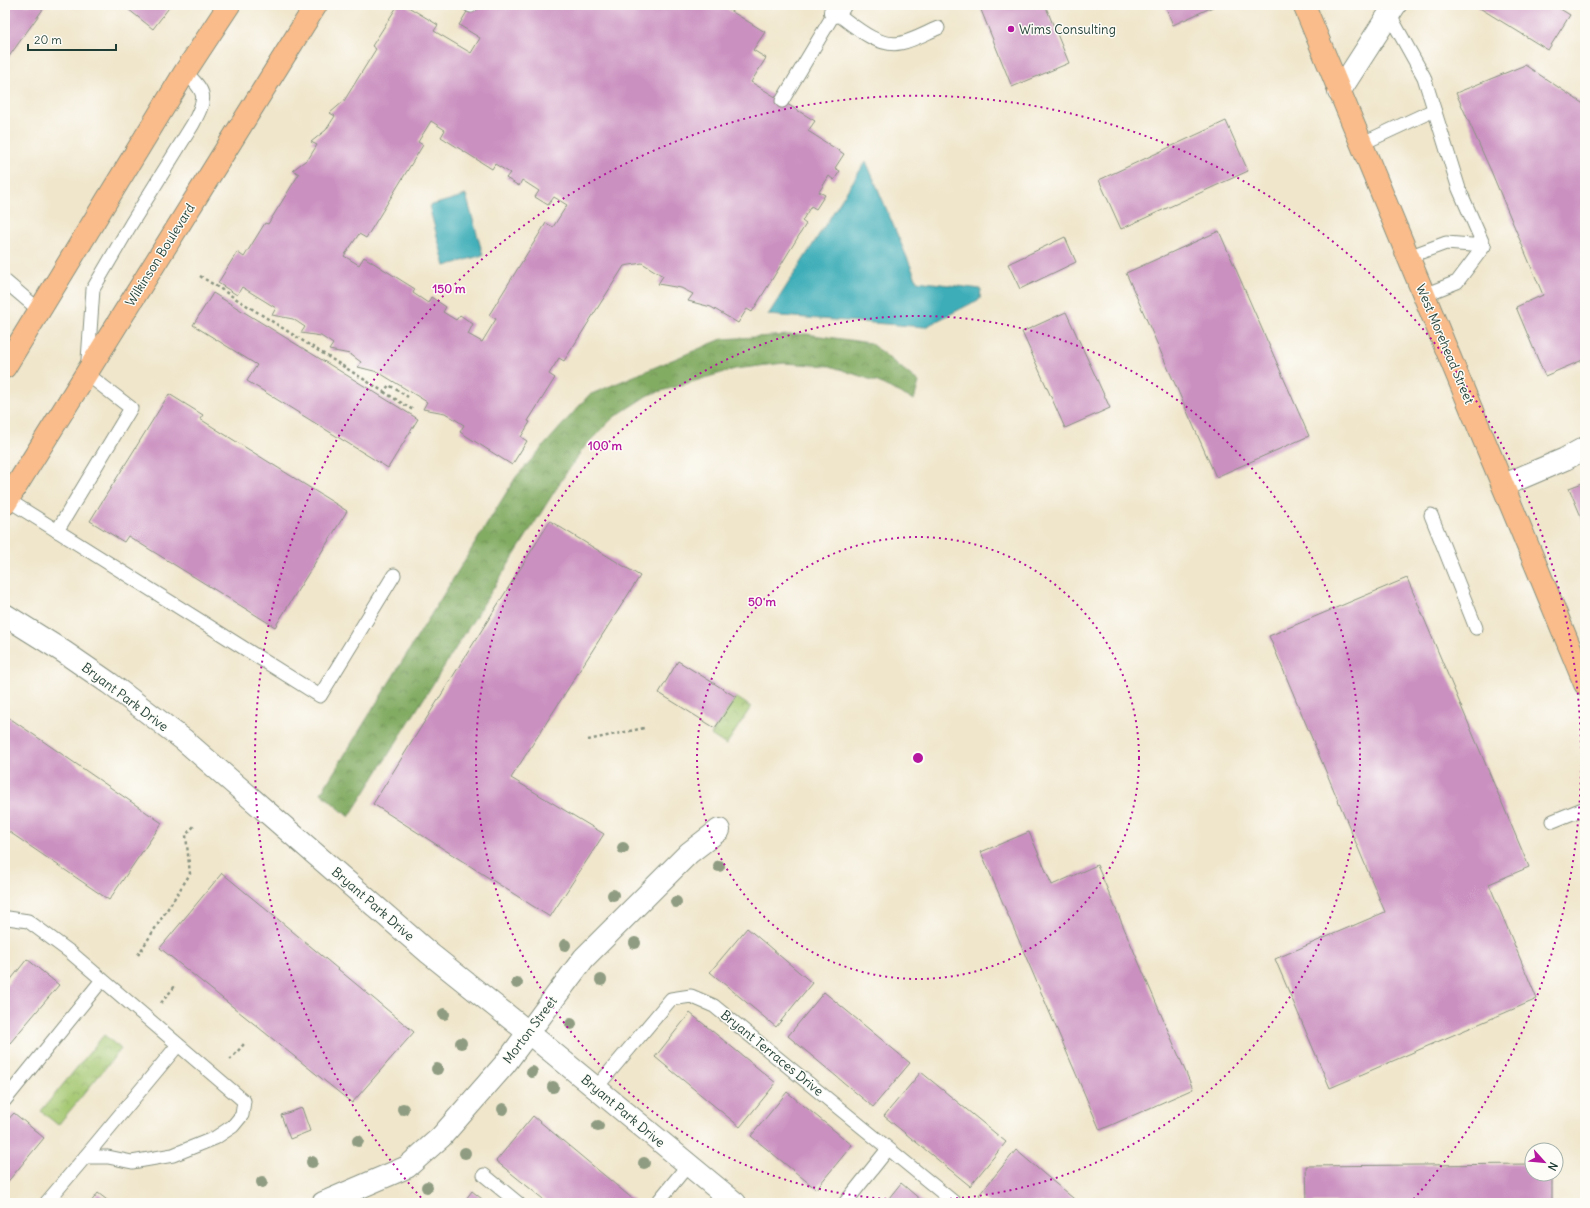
<svg xmlns="http://www.w3.org/2000/svg" width="1590" height="1208" font-family="Delius,sans-serif">
  <style>
    .forest { fill: url(#forest-crowns); stroke: #51744c }
    .park { fill: url(#park-crowns); stroke: #628252 }
    .water { fill: #3dadb8; stroke: #2e7576 }
    .building { fill: #ca90c0; fill-rule: evenodd }
    .lines { fill: none; stroke-linecap: round; stroke-linejoin: round }
    .lane-casing { stroke: #889280; stroke-width: 15 }
    .street-casing { stroke: #889280; stroke-width: 24 }
    .primary-casing { stroke: #889280; stroke-width: 24 }
    .path { stroke: #889280; stroke-width: 2.5; stroke-dasharray: 3 3; stroke-linecap: butt }
    .lane { stroke: #fff; stroke-width: 13 }
    .street { stroke: #fff; stroke-width: 22 }
    .primary { stroke: #f9bc8a; stroke-width: 22 }
    .tree { fill: #8f9c81 }
    .ring { fill: none; stroke: #b5179e; stroke-width: 2; stroke-dasharray: 2 4 }
    .poi-dot { fill: #b5179e; stroke: #fdfcf7; stroke-width: 1.5 }
    .labels { text-anchor: middle; dominant-baseline: central; stroke-width: 3; stroke-linejoin: round; paint-order: stroke }
    .poi-label { font-size: 13px; fill: #1f3d34; stroke: #fdfcf7; text-anchor: start }
    .street-label { font-size: 13px; fill: #1f3d34; stroke: #fdfcf7 }
    .centre { fill: #b5179e; stroke: #fdfcf7; stroke-width: 2 }
    .ring-label { font-size: 12px; text-anchor: middle; font-weight: bold; fill: #b5179e; stroke: #fdfcf7; stroke-width: 3; stroke-linejoin: round; paint-order: stroke }
  </style>
  <defs>
    <pattern id="forest-crowns" width="20" height="18" patternUnits="userSpaceOnUse"><rect width="20" height="18" fill="#83ac63"/><path d="M2 6a3 3 0 1 1 6 0M12 15a3 3 0 1 1 6 0" fill="none" stroke="#6b8d52"/></pattern>
    <pattern id="park-crowns" width="20" height="18" patternUnits="userSpaceOnUse"><rect width="20" height="18" fill="#a4c771"/><path d="M2 6a3 3 0 1 1 6 0M12 15a3 3 0 1 1 6 0" fill="none" stroke="#85a35e"/></pattern>
  </defs>
  <rect width="100%" height="100%" fill="#fdfcf7"/>
  <filter id="ink" filterUnits="userSpaceOnUse"><feTurbulence type="fractalNoise" baseFrequency=".025" numOctaves="2"/><feDisplacementMap in="SourceGraphic" scale="8" xChannelSelector="R" yChannelSelector="G"/><feConvolveMatrix kernelMatrix="1 2 1 2 8 2 1 2 1" color-interpolation-filters="sRGB"/></filter>
  <filter id="wash" filterUnits="userSpaceOnUse"><feTurbulence type="fractalNoise" baseFrequency=".012" numOctaves="4" result="noise"/><feDisplacementMap in="SourceGraphic" scale="16" xChannelSelector="R" yChannelSelector="G"/><feGaussianBlur stdDeviation="0.9" result="paint"/><feColorMatrix in="noise" values="0 0 0 0 0 0 0 0 0 0 0 0 0 0 0 0 0 1.4 0 .05"/><feComposite in="paint" operator="in"/></filter>
  <g filter="url(#wash)">
    <rect width="100%" height="100%" fill="#f0e6cc"/>
    <polygon class="forest" points="806,334 870,343 919,382 914,400 878,382 830,366 784,363 735,369 648,395 614,417 586,445 568,470 349,817 321,793 516,477 589,395 722,339"/>
    <g class="park">
      <polygon points="736,697 751,707 726,745 711,735"/>
      <polygon points="104,1035 121,1049 58,1125 41,1111"/>
    </g>
    <g class="water">
      <polygon points="866,161 917,281 981,289 980,299 925,327 768,315"/>
      <polygon points="466,195 483,255 445,266 429,206"/>
    </g>
    <g id="blocks">
      <g class="building">
        <polygon points="5,5 46,5 5,62"/>
        <polygon points="123,5 171,5 153,29"/>
        <path d="M398 5H405L438 25 434 31 471 53 480 38 459 25 471 5H721L765 32 753 50 766 58 751 82 815 121 808 131 844 154 835 168 840 171 834 180 829 176 819 192 825 195 816 209 811 206 802 221 806 224 752 312 747 309 738 323 711 307 688 301 693 294 681 288 658 284 663 276 642 263 624 266 564 361 559 358 549 374 555 378 528 421 530 422 521 437 527 441 512 465 460 432 464 425 445 413 423 409 427 402 378 372 358 367 361 362 350 354 329 350 333 344 321 336 301 333 305 327 293 319 272 315 276 308 242 287 237 295 218 283 237 252 244 257 265 223 268 224 299 174 293 170 309 158 317 145 311 142 326 130 335 116 330 113 344 101 376 49 372 46ZM431 121 445 130 441 137 492 169 495 164 510 173 506 178 519 186 522 180 539 191 535 197 548 205 554 197 567 205 553 227 546 223 489 315 496 319 482 342 468 334 473 324 460 315 456 320 443 312 446 307 431 297 428 303 413 293 415 289 364 257 359 265 344 256 359 234 366 238 423 145 418 142Z"/>
        <polygon points="979,5 1045,5 1069,63 1012,87"/>
        <polygon points="1165,5 1217,5 1173,25"/>
        <polygon points="1479,5 1554,5 1570,15 1548,50 1478,7"/>
        <polygon points="1525,65 1585,105 1585,359 1545,376 1516,307 1543,295 1491,171 1456,93"/>
        <polygon points="1226,121 1248,171 1121,229 1099,180"/>
        <polygon points="1219,231 1309,436 1216,477 1126,273"/>
        <polygon points="1065,237 1076,262 1020,289 1008,264"/>
        <polygon points="213,293 418,419 388,468 247,381 257,365 193,325"/>
        <polygon points="1066,312 1110,408 1065,428 1022,332"/>
        <polygon points="169,394 203,415 200,419 347,511 275,627 128,536 124,542 90,521"/>
        <polygon points="1585,482 1585,526 1569,488"/>
        <polygon points="550,521 640,576 511,778 604,834 550,917 373,804"/>
        <polygon points="1407,578 1529,867 1489,884 1537,999 1330,1088 1275,959 1385,912 1269,636"/>
        <polygon points="678,661 736,697 715,728 659,693"/>
        <polygon points="5,715 162,823 109,900 5,829"/>
        <polygon points="1029,832 1052,885 1097,865 1193,1089 1100,1130 981,852"/>
        <polygon points="222,873 414,1032 352,1103 160,948"/>
        <polygon points="747,928 812,983 776,1027 710,972"/>
        <polygon points="27,959 59,985 10,1043 5,1039 5,987"/>
        <polygon points="824,992 910,1063 873,1107 788,1036"/>
        <polygon points="690,1013 776,1083 740,1127 655,1057"/>
        <polygon points="921,1072 1006,1142 970,1186 884,1116"/>
        <polygon points="787,1092 852,1145 816,1189 751,1136"/>
        <polygon points="302,1108 310,1131 290,1139 281,1115"/>
        <polygon points="14,1113 44,1138 5,1185 5,1123"/>
        <polygon points="533,1116 634,1200 631,1203 548,1203 496,1161"/>
        <polygon points="1016,1150 1050,1179 1079,1203 989,1203 979,1195"/>
        <polygon points="1532,1164 1532,1174 1552,1174 1552,1203 1307,1203 1306,1166"/>
        <polygon points="901,1183 922,1201 925,1203 885,1203"/>
        <polygon points="472,1191 487,1203 463,1203"/>
        <polygon points="98,1193 111,1203 90,1203"/>
      </g>
    </g>
  </g>
  <g filter="url(#ink)">
    <use href="#blocks" fill-opacity="0" stroke="#889280" stroke-width="1"/>
    <g class="lines">
      <g class="lane-casing">
        <g id="lane">
          <polyline points="469,5 471,6"/>
          <polyline points="1389,14 1424,77 1459,189 1484,246 1446,243 1408,257"/>
          <path d="M782 101 835 12C853 25 877 48 901 43 914 40 926 33 938 28"/>
          <polyline points="1361,144 1434,110"/>
          <polyline points="5,281 39,310"/>
          <polyline points="1424,295 1457,282 1484,246"/>
          <polyline points="8,500 320,696 394,575"/>
          <polyline points="1431,515 1476,628"/>
          <path d="M57 531 131 408 87 374 93 289 131 224 193 124C207 97 207 93 185 72"/>
          <polyline points="1553,821 1585,808"/>
          <polyline points="5,920 8,918 28,921 70,952 244,1101 242,1115 233,1126 215,1138 173,1155 132,1162 108,1157 85,1157 46,1203"/>
          <polyline points="596,1088 671,999 691,996 714,1006 955,1203"/>
          <polyline points="5,1100 102,980"/>
          <polyline points="85,1157 178,1045"/>
          <polyline points="484,1175 518,1203"/>
          <polyline points="657,1203 688,1165"/>
          <polyline points="845,1203 888,1149"/>
        </g>
      </g>
      <g class="street-casing">
        <g id="street">
          <polyline points="835,12 840,5"/>
          <polyline points="1339,92 1395,5"/>
          <polyline points="1504,485 1565,459 1585,448"/>
          <polyline points="5,615 64,652 109,683 184,740 429,953 529,1033 735,1203"/>
          <polyline points="323,1203 407,1167 441,1137 505,1064 584,958 689,853 719,830"/>
        </g>
      </g>
      <g class="primary-casing">
        <g id="primary">
          <polyline points="1304,5 1585,684"/>
          <polyline points="5,367 185,72 229,5"/>
          <polyline points="5,504 316,5"/>
        </g>
      </g>
      <g class="path">
        <polyline points="200,276 384,392 389,385 408,397"/>
        <polyline points="384,392 413,410"/>
        <polyline points="588,740 644,728"/>
        <polyline points="138,955 190,874 186,835 195,825"/>
        <polyline points="161,1003 175,986"/>
        <polyline points="230,1060 244,1044"/>
      </g>
      <use href="#lane" class="lane"/>
      <use href="#street" class="street"/>
      <use href="#primary" class="primary"/>
    </g>
    <g class="tree">
      <circle cx="623" cy="848" r="6"/>
      <circle cx="719" cy="866" r="6"/>
      <circle cx="613" cy="895" r="6"/>
      <circle cx="676" cy="902" r="6"/>
      <circle cx="635" cy="943" r="6"/>
      <circle cx="565" cy="945" r="6"/>
      <circle cx="601" cy="980" r="6"/>
      <circle cx="517" cy="983" r="6"/>
      <circle cx="444" cy="1014" r="6"/>
      <circle cx="571" cy="1024" r="6"/>
      <circle cx="461" cy="1043" r="6"/>
      <circle cx="437" cy="1069" r="6"/>
      <circle cx="532" cy="1072" r="6"/>
      <circle cx="553" cy="1087" r="6"/>
      <circle cx="403" cy="1109" r="6"/>
      <circle cx="503" cy="1109" r="6"/>
      <circle cx="598" cy="1126" r="6"/>
      <circle cx="358" cy="1141" r="6"/>
      <circle cx="465" cy="1153" r="6"/>
      <circle cx="312" cy="1162" r="6"/>
      <circle cx="644" cy="1163" r="6"/>
      <circle cx="262" cy="1182" r="6"/>
      <circle cx="427" cy="1187" r="6"/>
    </g>
  </g>
  <g class="ring">
    <circle cx="918" cy="758" r="221"/>
    <circle cx="918" cy="758" r="442"/>
    <path d="M425 1202A663 663 0 1 1 1411 1202"/>
  </g>
  <circle class="poi-dot" cx="1011" cy="29" r="4"/>
  <g class="labels">
    <g class="poi-label">
      <text x="1019" y="29">Wims Consulting</text>
    </g>
    <g class="street-label">
      <text transform="translate(160 255) rotate(-58)">Wilkinson Boulevard</text>
      <text transform="translate(1445 344) rotate(67)">West Morehead Street</text>
      <text transform="translate(125 697) rotate(37)">Bryant Park Drive</text>
      <text transform="translate(373 904) rotate(41)">Bryant Park Drive</text>
      <text transform="translate(530 1030) rotate(-53)">Morton Street</text>
      <text transform="translate(772 1053) rotate(39)">Bryant Terraces Drive</text>
      <text transform="translate(623 1111) rotate(40)">Bryant Park Drive</text>
    </g>
  </g>
  <circle cx="918" cy="758" r="6" class="centre"/>
  <g class="ring-label">
    <text x="449" y="293">150 m</text>
    <text x="605" y="450">100 m</text>
    <text x="762" y="606">50 m</text>
  </g>
  <rect width="1590" height="1208" fill="none" stroke="#fdfcf7" stroke-width="20"/>
  <g transform="translate(1544 1162) rotate(117)"><circle r="19" fill="#fdfcf7" stroke="#a4b0a9"/>
  <path d="M0-3L7 15L0 10L-7 15Z" fill="#b5179e"/>
  <text y="-6" font-size="11" font-weight="bold" text-anchor="middle" fill="#1f3d34">N</text>
  </g>
  <path d="M28 44v6h88v-6" fill="none" stroke="#1f3d34" stroke-width="2"/>
  <text x="34" y="44" font-size="12" fill="#1f3d34" stroke="#fdfcf7" stroke-width="3" paint-order="stroke">20 m</text>
</svg>
